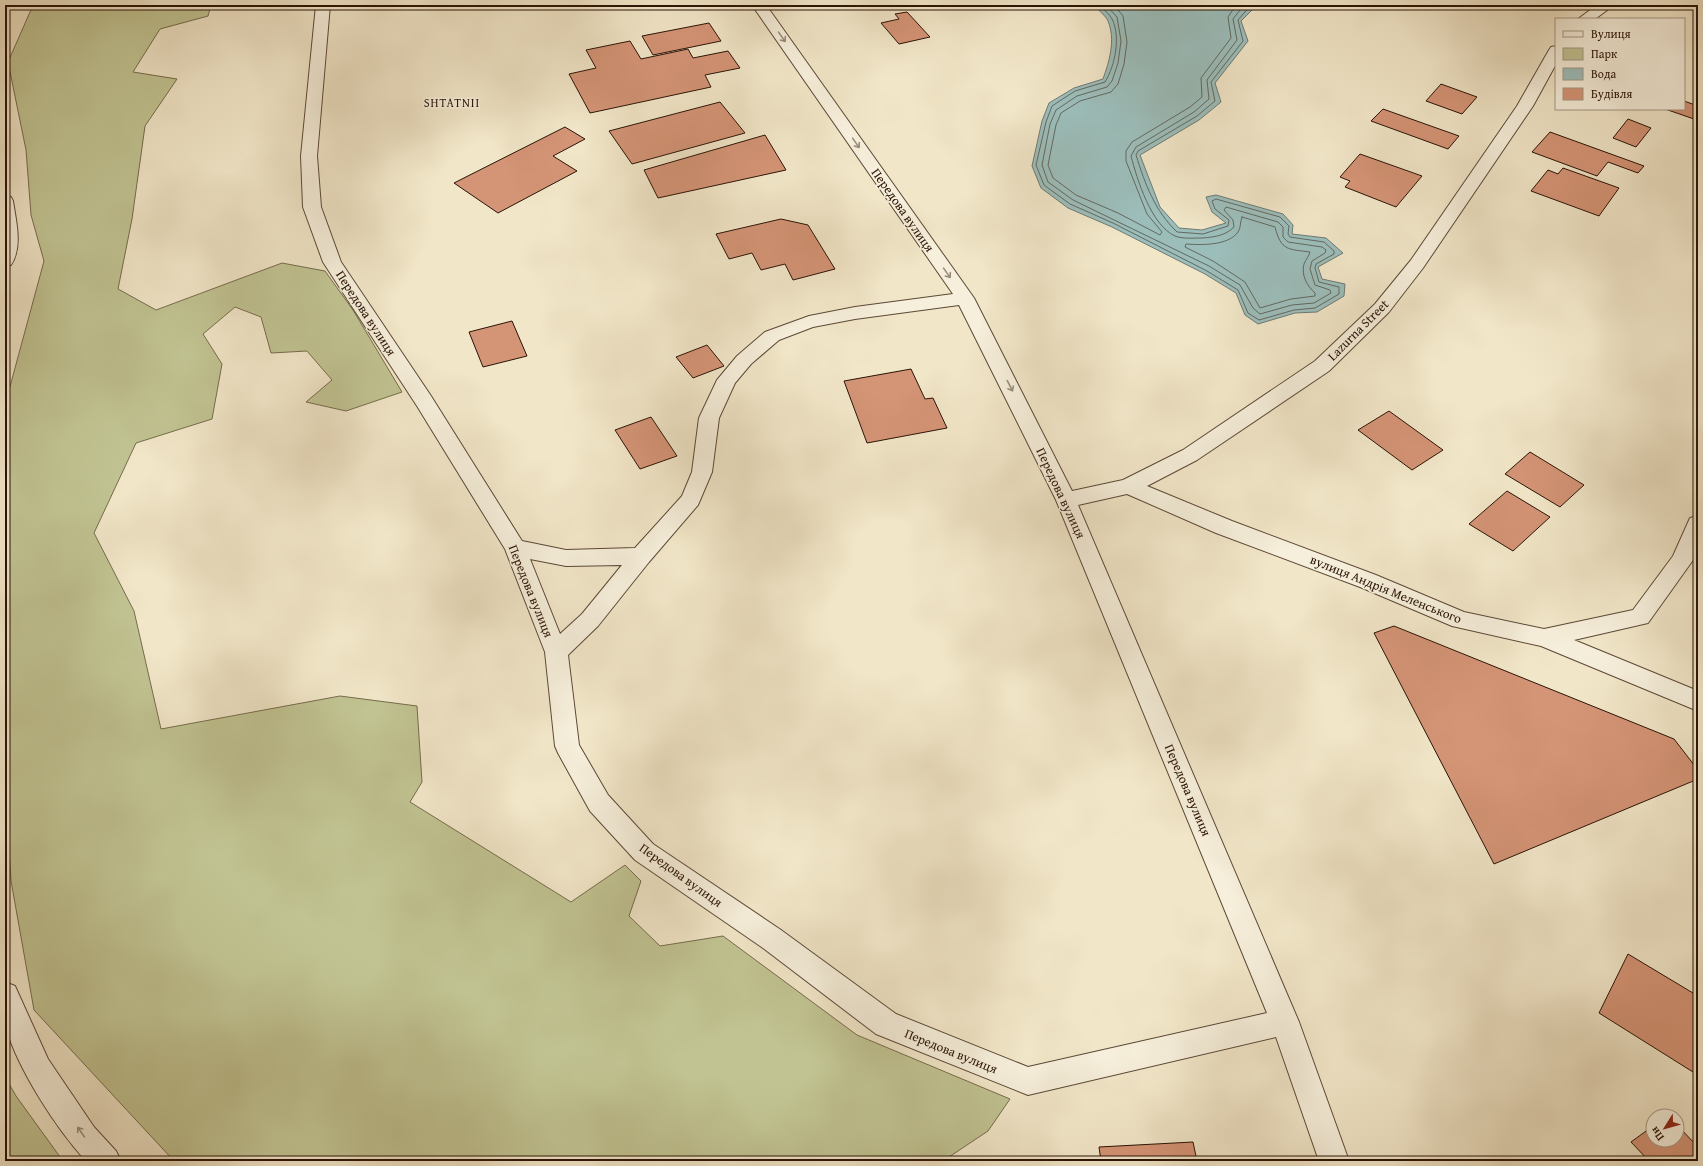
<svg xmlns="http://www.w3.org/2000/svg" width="1703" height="1166" font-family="'Gentium Book Plus',serif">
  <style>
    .green { fill: #c1c392; stroke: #766b4c }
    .water { fill: #9cbebb; stroke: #6e7a73 }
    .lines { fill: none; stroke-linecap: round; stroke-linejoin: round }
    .shore { stroke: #636860; stroke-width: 1 }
    .building { fill: #d49476; stroke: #2a1306 }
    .minor-casing { stroke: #5c4836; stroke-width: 2 }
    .minor { fill: #f6efdb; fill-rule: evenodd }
    .oneway { stroke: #9a8c7b }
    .labels { text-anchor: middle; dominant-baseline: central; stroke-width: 3; stroke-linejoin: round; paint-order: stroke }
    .far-neighbourhood-label { font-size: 12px; letter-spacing: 1px; fill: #2a1306; stroke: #f6efdb }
    .street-label { font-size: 13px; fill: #2a1306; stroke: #f6efdb }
  </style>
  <rect width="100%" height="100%" fill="#f1e6c8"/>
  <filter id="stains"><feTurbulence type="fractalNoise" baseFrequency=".005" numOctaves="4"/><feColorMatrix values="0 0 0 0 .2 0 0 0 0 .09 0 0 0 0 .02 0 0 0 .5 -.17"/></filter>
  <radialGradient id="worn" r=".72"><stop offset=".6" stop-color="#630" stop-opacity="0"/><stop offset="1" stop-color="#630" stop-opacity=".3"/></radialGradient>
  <g class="green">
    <polygon points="35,5 211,5 208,16 160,29 133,72 177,79 145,126 132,219 118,289 156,310 282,263 325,271 353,310 402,392 346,411 306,402 332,380 307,351 271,353 261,317 235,307 203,334 222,364 212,419 136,443 94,533 134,611 161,729 340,696 417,706 422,782 410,802 571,902 625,865 641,881 629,916 660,946 723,936 857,1035 1010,1099 988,1131 943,1161 174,1161 34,1010 11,881 5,786 5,405 44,261 31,215 26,150 8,62 30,12"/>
    <polygon points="5,1077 16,1096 63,1161 5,1161"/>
  </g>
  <path class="water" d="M1094 5H1257L1241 21 1248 41 1215 83 1221 102 1199 120 1140 155 1160 207 1179 228 1202 230 1226 223 1212 212 1206 197 1216 195 1283 214 1293 225 1292 234 1326 238 1343 253 1318 267 1322 279 1345 284 1344 296 1317 312 1295 313 1258 324 1245 315 1236 293 1205 274 1112 227 1068 208 1041 188 1032 166 1042 121 1049 103 1074 88 1103 79C1109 62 1116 40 1108 21 1106 16 1098 10 1094 5Z"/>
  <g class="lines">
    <g class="shore">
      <path d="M1099 5C1103 9 1109 13 1112 19 1121 36 1115 66 1105 82L1075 91 1052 106 1046 122 1036 165 1044 185 1070 204 1113 223 1207 271 1238 290 1248 313 1259 320 1294 310 1315 308 1339 294V287L1319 282 1315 268 1316 264 1334 254V251L1324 242 1290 237 1288 234 1289 226 1280 217 1216 199 1212 201 1215 209 1229 220 1228 226 1203 234 1177 232C1155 211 1145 184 1136 155L1138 151 1197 116 1215 101 1211 82 1243 41 1238 20 1251 5"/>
      <path d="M1106 5 1117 17 1121 41 1118 63 1112 81 1107 87 1077 96 1056 110 1050 124 1042 165 1048 182 1073 200 1209 266 1240 285 1253 308 1260 314 1292 305 1314 303 1331 293 1330 290 1315 285 1310 269 1312 261 1325 253 1326 250 1322 247 1288 242 1283 237V227L1278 222 1226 207 1224 210 1233 220 1234 227C1225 236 1214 237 1202 238 1194 238 1182 239 1175 236 1151 225 1137 179 1131 156L1136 147 1194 112 1209 99 1207 80 1237 40 1233 19 1244 5"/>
      <polyline points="1114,5 1123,16 1127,42 1124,64 1118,84 1111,92 1080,101 1061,113 1056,125 1048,165 1053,178 1076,195 1118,213 1160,235 1162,232 1147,214 1126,161 1126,151 1132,142 1190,107 1202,97 1201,78 1231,38 1228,17 1236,5"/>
      <path d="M1242 217 1275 227C1281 251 1288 249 1310 252 1309 256 1306 259 1304 264 1301 275 1307 286 1315 293V296L1291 299 1260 308 1245 282 1213 261 1185 247 1186 244C1201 245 1228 246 1238 232 1241 228 1240 222 1242 217Z"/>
    </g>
  </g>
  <g class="building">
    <polygon points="907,12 930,37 899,44 881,23 899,19 895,14"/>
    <polygon points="709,23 721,41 653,55 642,36"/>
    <polygon points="630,41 641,59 688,49 693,58 728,51 740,68 705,75 711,87 590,113 569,74 596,68 586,50"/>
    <polygon points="1441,84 1477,97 1462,114 1426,101"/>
    <polygon points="1684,101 1698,106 1698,114 1694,119 1665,109 1684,109"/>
    <polygon points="720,102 745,133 632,164 609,131"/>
    <polygon points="1383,109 1459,136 1448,149 1371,121"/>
    <polygon points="1628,119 1651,128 1636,147 1613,138"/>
    <polygon points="565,127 585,139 553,156 577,171 498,213 454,183"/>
    <polygon points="1550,132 1644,166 1638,173 1608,162 1597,176 1532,152"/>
    <polygon points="765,135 786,170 658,198 644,170"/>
    <polygon points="1360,154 1422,176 1396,207 1345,187 1350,181 1340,177"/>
    <polygon points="1563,168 1619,188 1599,216 1531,191 1548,170 1558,174"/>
    <polygon points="781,219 808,225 835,269 793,280 785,264 761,270 752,253 729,259 716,234"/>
    <polygon points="512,321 527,356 483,367 469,332"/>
    <polygon points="707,345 724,366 693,378 676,357"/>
    <polygon points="911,369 925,399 933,398 947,428 867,443 844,381"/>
    <polygon points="1389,411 1443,450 1412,470 1358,430"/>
    <polygon points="651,417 677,456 640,469 615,430"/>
    <polygon points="1530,452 1584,485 1560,507 1505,474"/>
    <polygon points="1507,491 1550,517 1513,551 1469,524"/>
    <polygon points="1394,626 1674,739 1698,770 1698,779 1494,864 1374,633"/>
    <polygon points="1628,954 1698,996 1698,1062 1693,1072 1599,1013"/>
    <polygon points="1677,1125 1698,1147 1698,1161 1649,1161 1631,1142 1653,1126 1653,1140 1677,1140"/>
    <polygon points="1193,1142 1197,1161 1101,1161 1099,1147"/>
  </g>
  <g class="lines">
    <g class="minor-casing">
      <g id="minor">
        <path d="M316 5H330L317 156 321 207 341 262 431 396 522 541 566 550 635 548 682 496 692 472 699 418 717 380 737 356 765 332 809 316 855 307 953 294 752 5H766L974 298 1072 491 1123 480 1183 450 1315 361 1375 304 1411 260 1517 106 1549 50 1551 47 1556 46V64L1533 106 1423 268 1389 312 1329 371 1197 460 1147 486 1232 521 1376 575 1464 612 1544 629 1633 610 1673 556 1690 518 1698 516V548L1693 560 1648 623 1574 640 1698 691V711L1541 646 1452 626 1360 587 1216 533 1127 494 1078 505 1299 1022 1349 1161H1319L1276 1037 1028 1095 876 1034 763 948 635 860 590 811 558 753 555 746 545 652 505 549 417 406 323 262 303 207 301 156ZM959 305 1056 500 1267 1013 1028 1067 896 1014 781 930 653 844 608 795 579 745 568 655 598 626 649 562 698 505 712 472 719 418 735 383 751 364 779 340 813 327 855 319ZM530 559 566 566 622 565 582 614 560 634Z"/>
        <polygon points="1597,5 1614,5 1595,19 1578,19"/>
        <path d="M5 196 11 197 13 201C16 221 23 247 11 265L5 266Z"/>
        <path d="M5 982 15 986 48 1059 94 1127 116 1151 121 1161H86C56 1128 19 1071 6 1028 2 1017 5 994 5 982Z"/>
      </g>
    </g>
    <use href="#minor" class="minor"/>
  </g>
  <defs><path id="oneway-shaft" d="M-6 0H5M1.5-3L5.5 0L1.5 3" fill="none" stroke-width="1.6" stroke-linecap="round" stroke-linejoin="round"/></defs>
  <g class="oneway">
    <use href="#oneway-shaft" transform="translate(782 37) rotate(55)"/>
    <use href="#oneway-shaft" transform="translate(856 143) rotate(55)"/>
    <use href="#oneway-shaft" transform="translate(947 273) rotate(55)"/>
    <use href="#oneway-shaft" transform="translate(1010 386) rotate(63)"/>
    <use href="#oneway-shaft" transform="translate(81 1132) rotate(-125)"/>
  </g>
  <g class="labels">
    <g class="far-neighbourhood-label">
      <text x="452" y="102">SHTATNII</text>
    </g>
    <g class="street-label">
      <text transform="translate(903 210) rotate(55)">Передова вулиця</text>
      <text transform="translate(366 313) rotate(57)">Передова вулиця</text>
      <text transform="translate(1358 330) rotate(-45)">Lazurna Street</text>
      <text transform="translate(1061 493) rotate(65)">Передова вулиця</text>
      <text transform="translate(1386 589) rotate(22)">вулиця Андрія Меленського</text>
      <text transform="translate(531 591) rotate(68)">Передова вулиця</text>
      <text transform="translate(1188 790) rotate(67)">Передова вулиця</text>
      <text transform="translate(681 875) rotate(36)">Передова вулиця</text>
      <text transform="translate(951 1051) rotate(22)">Передова вулиця</text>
    </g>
  </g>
  <rect width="1703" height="1166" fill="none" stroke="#f1e6c8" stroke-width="20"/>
  <rect x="6" y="6" width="1691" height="1154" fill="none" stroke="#2a1306" stroke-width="2"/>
  <rect x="10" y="10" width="1683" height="1146" fill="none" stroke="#2a1306"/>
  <rect x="1555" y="18" width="130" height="92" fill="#f6efdb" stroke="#a49786"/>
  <rect x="1563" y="31" width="20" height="6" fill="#f6efdb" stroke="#a49786"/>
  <text x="1591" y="38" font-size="12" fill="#2a1306">Вулиця</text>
  <rect x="1563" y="48" width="20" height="12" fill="#c1c392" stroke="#a49786"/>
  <text x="1591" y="58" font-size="12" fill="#2a1306">Парк</text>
  <rect x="1563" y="68" width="20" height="12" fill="#9cbebb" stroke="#a49786"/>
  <text x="1591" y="78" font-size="12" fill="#2a1306">Вода</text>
  <rect x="1563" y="88" width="20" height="12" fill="#d49476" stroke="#a49786"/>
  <text x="1591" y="98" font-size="12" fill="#2a1306">Будівля</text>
  <g transform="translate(1665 1128) rotate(233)"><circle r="19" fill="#f6efdb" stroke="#a49786"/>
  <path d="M0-3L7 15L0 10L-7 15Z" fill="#8f2418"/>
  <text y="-6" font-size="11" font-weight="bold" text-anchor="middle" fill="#2a1306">Пн</text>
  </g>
  <rect width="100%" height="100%" filter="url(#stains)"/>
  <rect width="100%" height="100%" fill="url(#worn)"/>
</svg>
